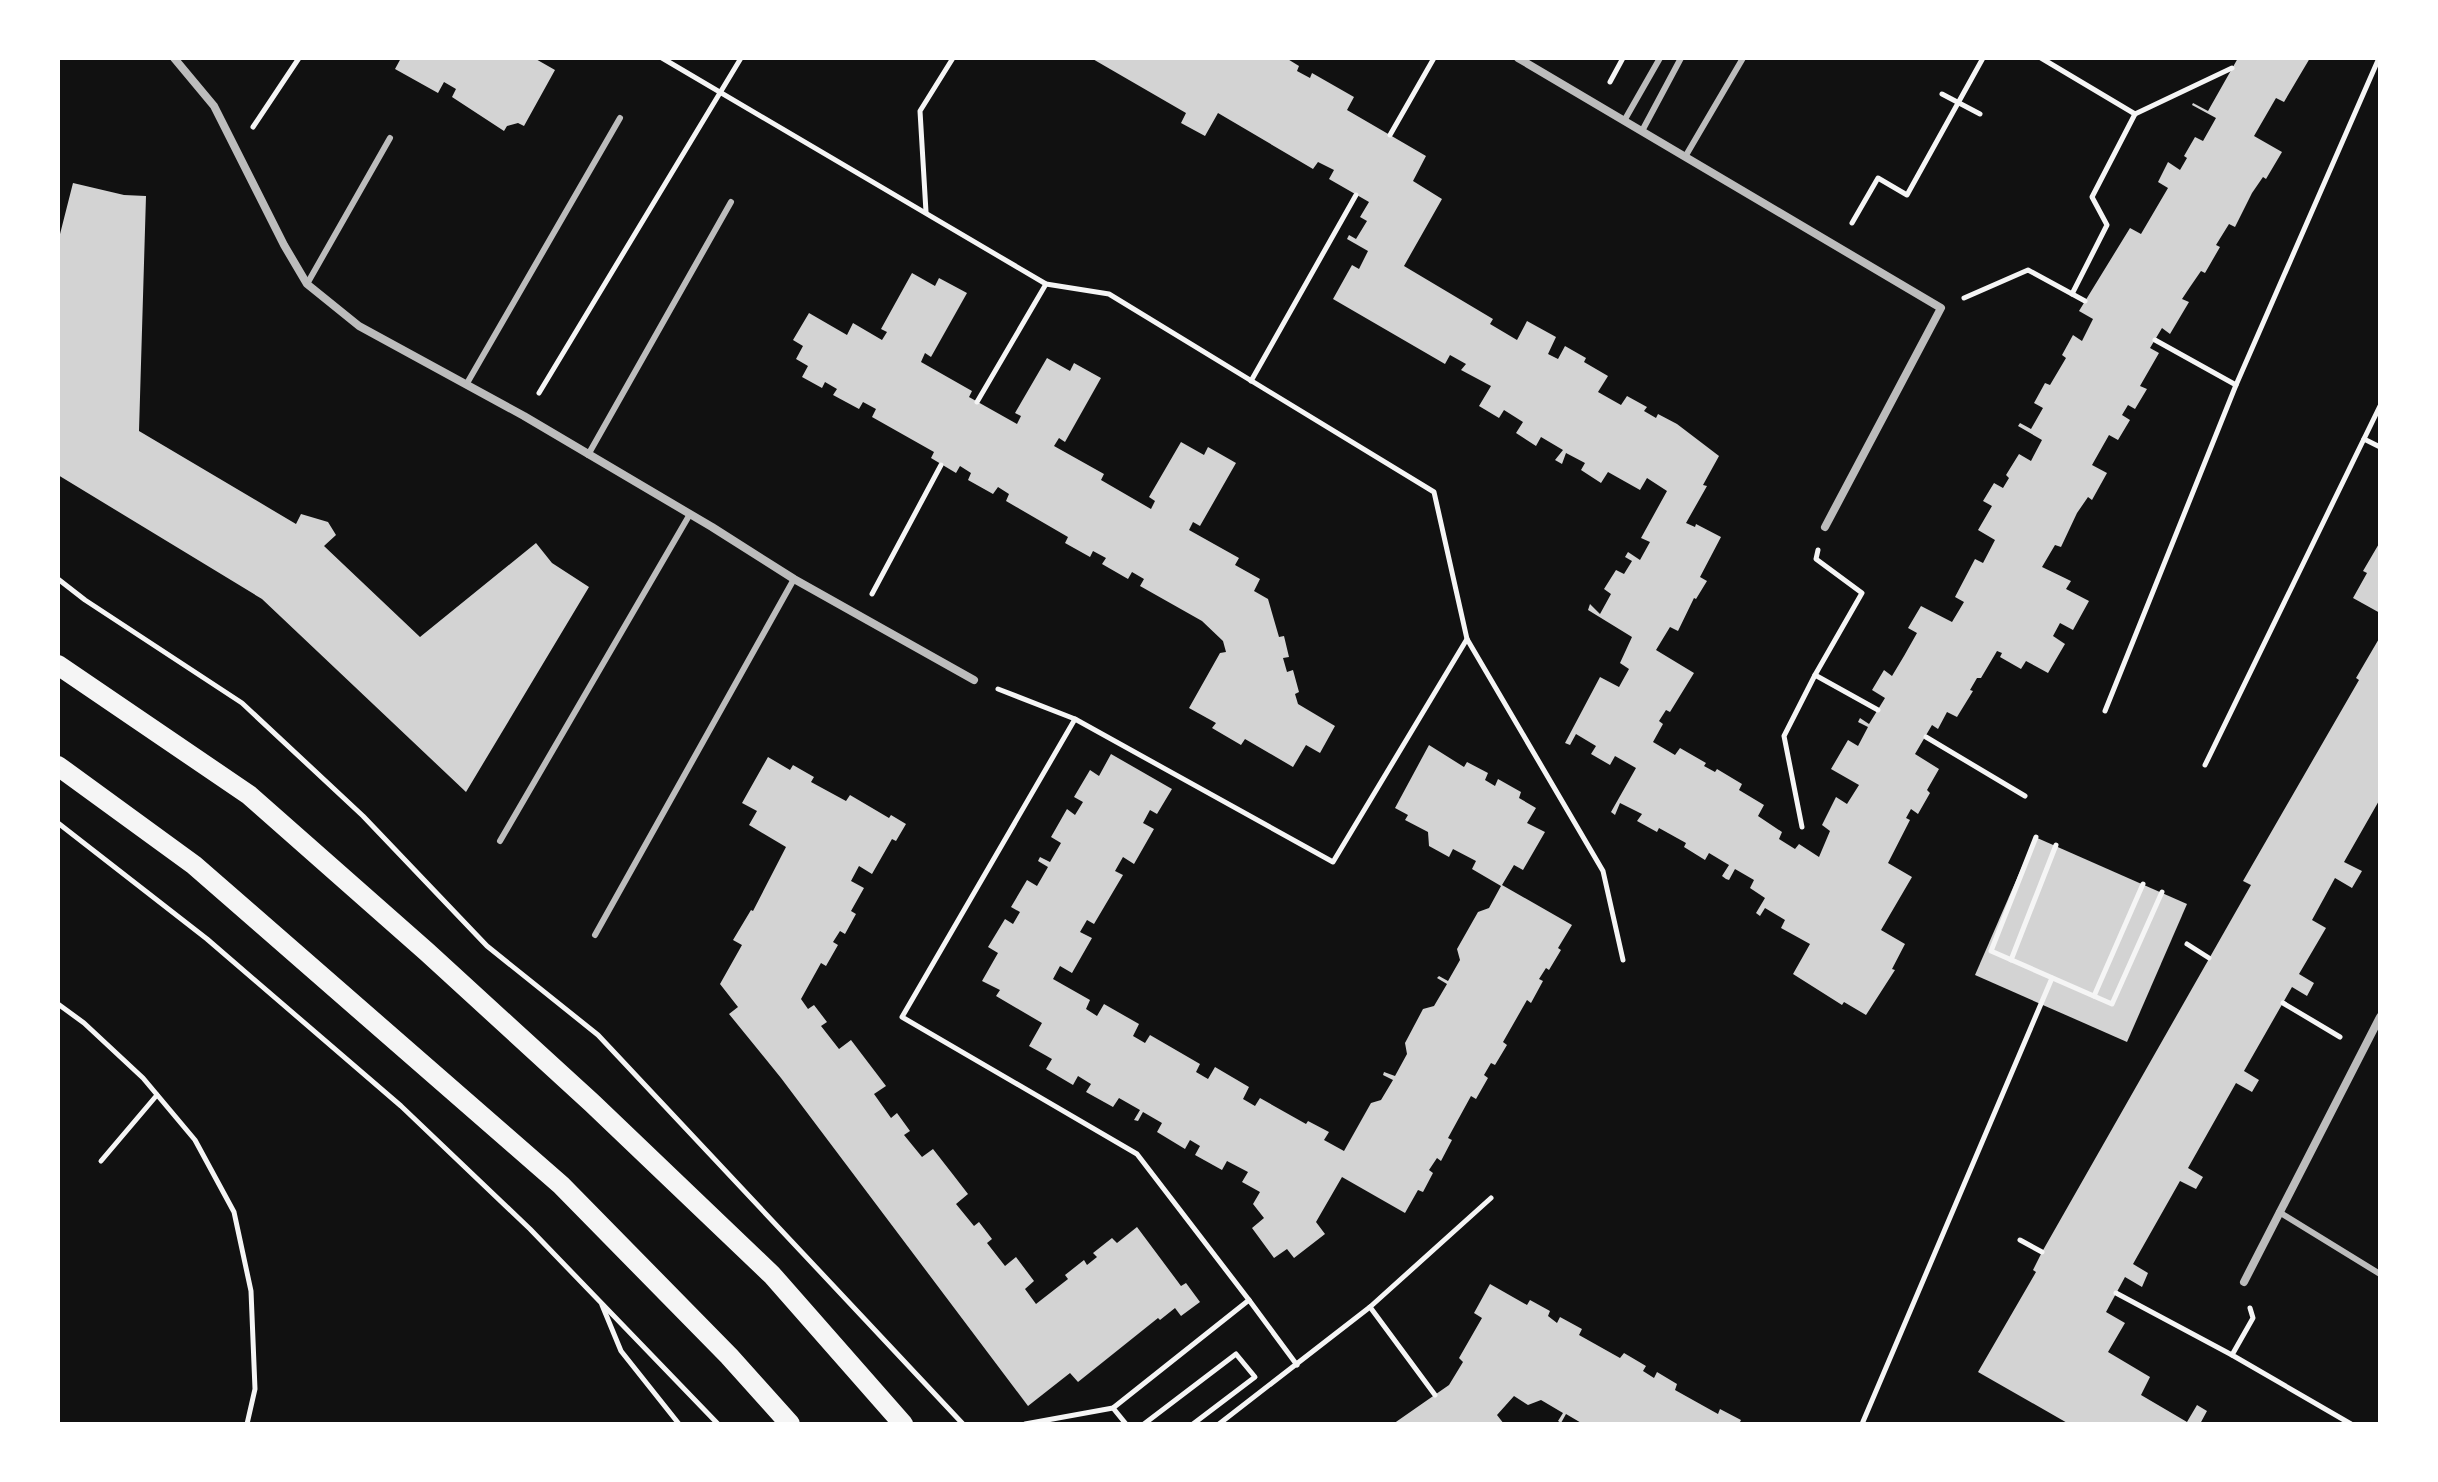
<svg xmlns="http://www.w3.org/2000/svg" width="2438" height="1482" font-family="'Fira Sans Condensed',sans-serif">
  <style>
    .building { fill: #d3d3d3 }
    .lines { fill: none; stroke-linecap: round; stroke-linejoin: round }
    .path { stroke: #f5f5f5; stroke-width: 5 }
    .service { stroke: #bcbcbc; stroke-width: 6 }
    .minor { stroke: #bcbcbc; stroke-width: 8 }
    .primary { stroke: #f5f5f5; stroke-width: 20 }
  </style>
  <rect width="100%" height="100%" fill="#111"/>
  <g class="building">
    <polygon points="401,58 534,58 555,70 524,126 518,123 507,126 504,131 452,97 456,89 444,82 438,93 395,69"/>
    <polygon points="1091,58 1286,58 1299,66 1297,71 1310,78 1312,73 1354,97 1347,110 1426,156 1413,181 1442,199 1404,266 1493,319 1490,324 1517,340 1527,321 1556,337 1548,354 1558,359 1565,346 1586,358 1584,362 1608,376 1598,392 1621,405 1627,396 1647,407 1644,411 1656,418 1658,414 1677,424 1719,456 1703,485 1707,486 1686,523 1695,527 1696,524 1721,537 1700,577 1707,581 1696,599 1694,598 1678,631 1670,627 1656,650 1694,673 1670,712 1666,710 1659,721 1663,724 1653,742 1675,755 1680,748 1706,763 1704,766 1715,772 1717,769 1742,784 1739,790 1764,805 1758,816 1782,832 1779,839 1795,849 1799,844 1819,857 1830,831 1822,825 1836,797 1847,804 1859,785 1831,769 1848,740 1858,746 1868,727 1858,722 1860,718 1869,724 1885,698 1872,690 1884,670 1892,676 1904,656 1917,633 1908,628 1921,606 1952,622 1964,602 1955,597 1975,559 1983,563 1995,540 1978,530 1992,506 1983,501 1994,483 2003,488 2009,478 2006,475 2019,454 2031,461 2042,440 2018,426 2020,423 2031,429 2043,408 2034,403 2045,383 2050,385 2066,358 2062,355 2073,335 2082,341 2093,319 2079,311 2130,228 2141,234 2168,188 2158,182 2168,162 2180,170 2187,158 2184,156 2195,137 2203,141 2216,118 2192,105 2193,103 2208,111 2238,58 2310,58 2284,102 2276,98 2254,136 2282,152 2266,179 2263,177 2252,193 2235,227 2229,224 2216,245 2220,247 2205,273 2201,271 2190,287 2182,299 2189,302 2170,334 2162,328 2150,348 2159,353 2140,386 2147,389 2135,409 2128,405 2122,415 2130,420 2118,440 2109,435 2092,465 2107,473 2092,500 2088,497 2077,513 2061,547 2055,545 2042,567 2071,581 2066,589 2089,601 2073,630 2060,623 2053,636 2065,644 2048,673 2026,661 2021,669 2000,657 2002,653 1997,651 1981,678 1977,678 1970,690 1973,691 1957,717 1947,712 1938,729 1932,725 1915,754 1939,769 1927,790 1930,793 1918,814 1911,809 1906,818 1910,820 1888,863 1912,877 1881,930 1905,944 1892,969 1895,970 1866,1015 1844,1002 1842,1005 1793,974 1810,944 1781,928 1785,920 1765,908 1760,916 1756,913 1765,898 1750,888 1754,880 1735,869 1729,880 1726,879 1722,876 1729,865 1709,853 1705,860 1684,847 1686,843 1659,828 1657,832 1637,821 1642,814 1620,803 1615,815 1611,812 1636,768 1615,756 1610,765 1591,754 1596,746 1576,734 1570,745 1565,743 1600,677 1619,687 1629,669 1620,663 1632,637 1588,610 1590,604 1600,614 1611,594 1604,589 1616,570 1624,574 1632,561 1625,557 1628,552 1640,560 1650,542 1641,538 1667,491 1647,478 1640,490 1608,472 1601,483 1581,470 1585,463 1566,453 1562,464 1555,460 1563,450 1541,437 1536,446 1516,433 1523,422 1504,410 1499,418 1479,406 1491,386 1461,370 1466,364 1450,355 1445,364 1333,299 1352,265 1359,269 1368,251 1347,239 1349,235 1356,239 1367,221 1360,217 1369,202 1329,179 1334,170 1318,162 1313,169 1218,113 1205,136 1181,123 1186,113"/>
    <polygon points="73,183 124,195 146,196 139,431 296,524 301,514 328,522 336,535 324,546 420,637 536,543 552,563 589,587 466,792 262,599 58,475 58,242"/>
    <polygon points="912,273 935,286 939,278 967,293 931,357 925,353 921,362 972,391 969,397 1017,424 1021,416 1015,413 1047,358 1070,371 1074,363 1101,378 1065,442 1059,438 1054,446 1104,474 1101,480 1151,509 1155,501 1149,497 1181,442 1204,455 1208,447 1236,463 1200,526 1193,522 1189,530 1239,558 1235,565 1260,579 1254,591 1268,599 1279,637 1284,636 1289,657 1283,658 1287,672 1293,670 1299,692 1295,694 1298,704 1335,726 1320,753 1306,745 1293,767 1245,739 1241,745 1212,728 1216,723 1189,708 1220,653 1226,652 1223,641 1202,621 1140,586 1144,579 1132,572 1128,579 1102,564 1106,558 1093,551 1090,557 1065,543 1068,537 1006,501 1009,494 998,487 993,494 968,480 971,473 960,466 956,473 931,458 934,452 872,417 876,409 863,402 859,409 833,395 837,389 825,382 822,388 802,377 808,366 796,359 803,346 793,340 809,313 847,335 853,323 882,340 887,332 881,329"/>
    <polygon points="2380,542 2380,613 2353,598 2367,573 2363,571"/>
    <polygon points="2380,637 2380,799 2344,862 2362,871 2352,888 2335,878 2312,920 2326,928 2299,974 2314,983 2307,996 2292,987 2244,1071 2259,1080 2252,1092 2236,1083 2188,1168 2203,1177 2196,1189 2180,1181 2133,1264 2148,1273 2142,1287 2125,1277 2106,1312 2125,1323 2108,1352 2150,1377 2141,1395 2187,1422 2197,1405 2207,1411 2200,1424 2069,1424 1978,1372 2036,1272 2033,1270 2042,1252 2251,885 2243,881 2359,680 2356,678"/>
    <polygon points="1429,745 1464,767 1467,762 1488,773 1485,780 1495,786 1498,779 1521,792 1519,798 1536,808 1527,823 1545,832 1523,870 1514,865 1502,885 1572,925 1558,948 1561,950 1549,970 1546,968 1539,979 1543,981 1531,1003 1527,1000 1503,1042 1507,1045 1495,1065 1491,1063 1484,1075 1488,1078 1476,1099 1471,1096 1448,1138 1452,1140 1441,1161 1437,1158 1429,1170 1433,1173 1423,1192 1418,1190 1405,1213 1342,1177 1316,1222 1325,1234 1294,1258 1287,1249 1274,1258 1252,1228 1264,1218 1253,1204 1260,1192 1242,1182 1248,1172 1227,1161 1222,1170 1195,1155 1200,1146 1190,1140 1185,1149 1157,1132 1162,1123 1143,1112 1138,1121 1134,1120 1140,1110 1119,1098 1113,1107 1086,1092 1091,1084 1078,1076 1073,1085 1046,1069 1052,1059 1029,1046 1042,1023 996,996 1000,990 982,981 998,953 988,947 1005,919 1013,924 1020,912 1011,907 1027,880 1037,886 1048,867 1038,861 1040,857 1050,862 1061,843 1051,837 1067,809 1075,815 1083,802 1074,797 1090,770 1099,776 1111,754 1172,789 1157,814 1150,810 1143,823 1154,829 1134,864 1123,857 1115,871 1123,875 1094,924 1087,920 1080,932 1092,938 1072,973 1060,966 1053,979 1090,1000 1086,1009 1097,1016 1104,1004 1139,1024 1133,1036 1145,1043 1150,1035 1200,1064 1196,1072 1208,1079 1215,1067 1249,1087 1243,1099 1255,1106 1260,1098 1306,1124 1308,1121 1329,1132 1324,1140 1344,1151 1371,1103 1381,1100 1393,1080 1383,1075 1384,1072 1395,1076 1407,1054 1405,1043 1423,1009 1434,1006 1447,984 1437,978 1439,976 1448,981 1460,960 1457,949 1478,912 1489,908 1501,886 1472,869 1476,861 1453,849 1449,857 1429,846 1428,832 1405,820 1408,815 1395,808"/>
    <polygon points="768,757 790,770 793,765 814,777 811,782 846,801 850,795 889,818 891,815 906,824 896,841 892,839 872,874 859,866 851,881 864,888 851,911 856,914 845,934 840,931 833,942 838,945 826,966 821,963 801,999 808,1009 814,1005 827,1022 821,1026 839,1049 851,1040 886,1086 874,1094 891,1118 897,1113 910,1131 904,1135 922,1157 933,1149 951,1172 968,1194 956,1204 974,1226 979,1222 992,1239 987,1243 1005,1266 1016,1257 1034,1281 1025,1289 1036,1304 1068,1279 1065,1275 1084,1260 1087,1265 1097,1257 1093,1253 1112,1238 1117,1243 1137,1227 1181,1286 1186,1283 1200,1302 1181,1316 1175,1308 1160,1320 1158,1318 1078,1382 1070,1373 1028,1406 781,1078 729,1014 738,1007 720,984 742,945 733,940 751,910 753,911 786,847 749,825 757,811 742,803"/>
    <polygon points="2035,837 2187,904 2127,1042 1975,975"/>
    <polygon points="1490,1284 1527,1305 1530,1300 1550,1311 1548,1316 1557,1323 1560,1317 1582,1329 1579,1335 1620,1358 1624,1353 1646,1366 1643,1371 1654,1378 1657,1372 1677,1384 1675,1390 1718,1414 1720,1409 1741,1420 1739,1424 1583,1424 1566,1414 1561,1423 1558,1421 1563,1413 1541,1400 1528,1405 1514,1396 1497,1415 1504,1424 1393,1424 1449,1385 1463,1362 1459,1358 1482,1318 1474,1313"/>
  </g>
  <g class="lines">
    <g class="path">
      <polyline points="662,58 1046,284 1109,294 1434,492 1467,639 1603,871 1623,960"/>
      <polyline points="2041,58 2135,114 2232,68"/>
      <polyline points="1610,82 1623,58"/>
      <polyline points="1942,94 1980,114"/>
      <polyline points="253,127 299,58"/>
      <polyline points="1390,135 1434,58"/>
      <polyline points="926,212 920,111 953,58"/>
      <polyline points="1852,223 1878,178 1907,195 1983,58"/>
      <polyline points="2072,294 2107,225 2092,197 2135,114"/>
      <polyline points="1964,298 2028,270 2085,301"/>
      <polyline points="2155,340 2236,385"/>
      <polyline points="1251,381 1356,195"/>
      <polyline points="539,393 741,58"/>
      <polyline points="977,402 1046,284"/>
      <polyline points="2364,439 2380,447"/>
      <polyline points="58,579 85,600 242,703 363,816 487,946 598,1035 963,1424"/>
      <polyline points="872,594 941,465"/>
      <polyline points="1815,675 1878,710"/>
      <polyline points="998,689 1075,719 902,1017 1137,1154 1249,1300"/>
      <polyline points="2105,711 2236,385 2379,58"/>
      <polyline points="1075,719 1333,862 1467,639"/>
      <polyline points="1926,737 2025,796"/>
      <polyline points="2205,765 2380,406"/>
      <polyline points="58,823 207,939 401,1106 530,1229 718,1424"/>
      <polyline points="1802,827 1784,736 1815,675 1862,593 1816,559 1818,550"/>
      <polyline points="2036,837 1991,951 2112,1004 2162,892"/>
      <polyline points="2187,944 2209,958"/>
      <polyline points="2011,960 2056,845"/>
      <polyline points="2094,996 2143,884"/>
      <polyline points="2283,1003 2340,1037"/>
      <polyline points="58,1004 84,1023 143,1078 195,1140 234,1212 251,1291 255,1389 247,1424"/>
      <polyline points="101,1161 157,1095"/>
      <polyline points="2020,1240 2042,1252"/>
      <polyline points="2116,1293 2232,1355"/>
      <polyline points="602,1305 621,1351 679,1424"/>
      <polyline points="1370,1307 1435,1395"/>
      <polyline points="2250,1308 2253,1318 2232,1355 2351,1424"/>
      <polyline points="1113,1408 1126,1424"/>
      <polyline points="1025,1424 1113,1408 1249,1300 1297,1365"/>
      <polyline points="1144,1424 1236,1354 1255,1377 1193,1424"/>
      <polyline points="1219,1424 1370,1307 1491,1198"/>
      <polyline points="1862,1424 2052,978"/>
    </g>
    <g class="service">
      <polyline points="1624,121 1660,58"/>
      <polyline points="1642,131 1681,58"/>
      <polyline points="1685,157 1743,58"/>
      <polyline points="307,284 390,138"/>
      <polyline points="466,385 620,118"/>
      <polyline points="588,455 731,202"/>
      <polyline points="500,841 690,514"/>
      <polyline points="595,935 794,579"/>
      <polyline points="2279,1212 2380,1274"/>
    </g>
    <g class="minor">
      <polyline points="174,58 214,106 284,245 307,284 359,326 524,416 712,527 794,579 974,680"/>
      <polyline points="1518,58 1941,308 1825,527"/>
      <polyline points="2244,1282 2380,1017"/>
    </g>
    <g class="primary">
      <polyline points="58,665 249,795 427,952 592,1103 772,1275 903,1424"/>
      <polyline points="58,766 194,865 561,1185 729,1356 790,1424"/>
    </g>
  </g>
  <rect width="2438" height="1482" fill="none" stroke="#ffffff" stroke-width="120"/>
</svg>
